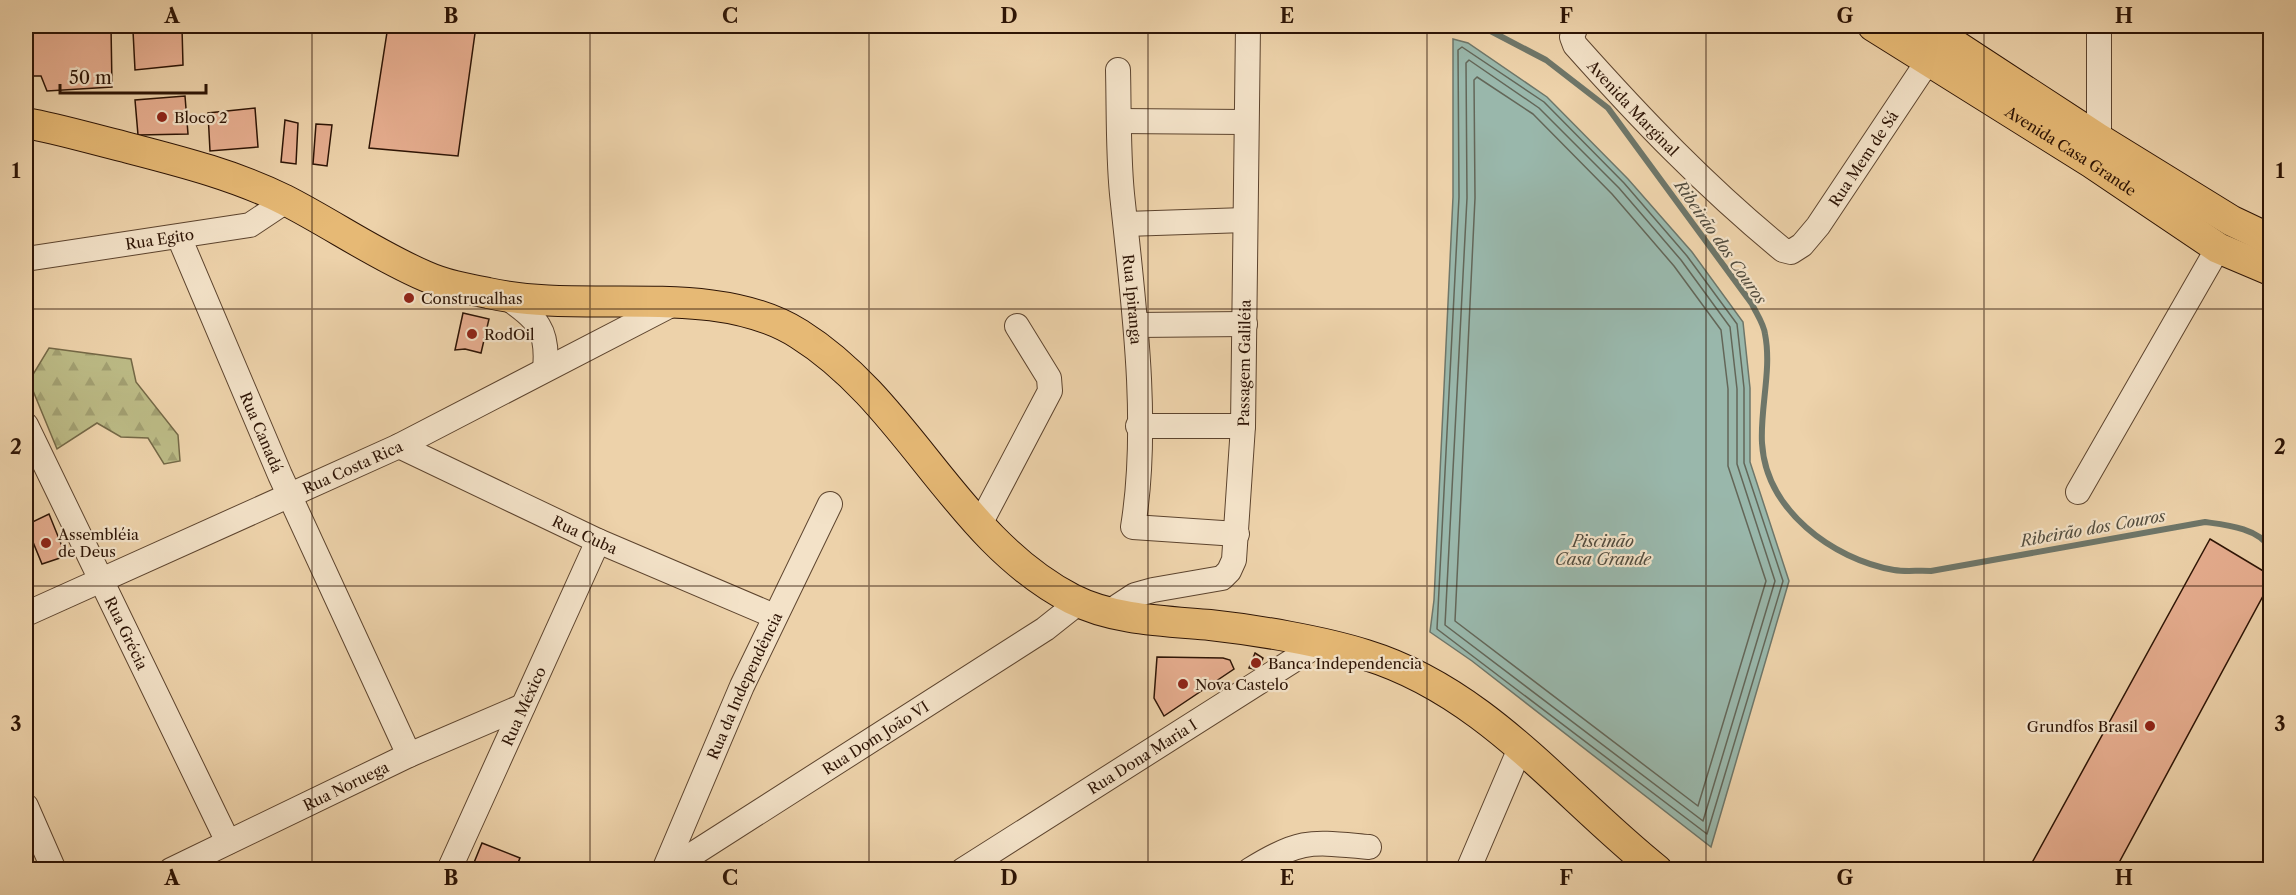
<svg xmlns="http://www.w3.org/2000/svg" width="2296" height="895" font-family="'Libre Caslon Text',serif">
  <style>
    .forest { fill: url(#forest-firs); stroke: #746846; stroke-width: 1.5 }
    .water { fill: #99b7ab; stroke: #6e7669; stroke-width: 1.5 }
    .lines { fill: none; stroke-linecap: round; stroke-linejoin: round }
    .shore { stroke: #636658; stroke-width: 1.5 }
    .stream { stroke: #6e7669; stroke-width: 6 }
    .building { fill: #e7ae90; stroke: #2d1405; stroke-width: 1.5 }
    .minor-casing { stroke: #5d442e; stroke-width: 26 }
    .major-casing { stroke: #2d1405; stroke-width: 32 }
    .minor { stroke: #f3e2c8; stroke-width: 24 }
    .major { stroke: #e6b975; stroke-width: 30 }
    .grid { fill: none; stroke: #2d1405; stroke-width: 1.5; stroke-opacity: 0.55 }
    .poi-dot { fill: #8f2418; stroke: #f3e2c8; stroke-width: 2 }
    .labels { text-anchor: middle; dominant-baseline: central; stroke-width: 4.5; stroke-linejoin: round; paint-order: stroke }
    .street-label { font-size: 15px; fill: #2d1405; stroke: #f3e2c8 }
    .poi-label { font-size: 15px; fill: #2d1405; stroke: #f3e2c8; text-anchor: start }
    .water-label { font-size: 16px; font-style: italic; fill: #534d3f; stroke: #f3e2c8 }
    .neatline { fill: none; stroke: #2d1405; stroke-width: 2 }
    .grid-label { font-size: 20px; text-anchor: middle; font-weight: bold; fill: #2d1405 }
  </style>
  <defs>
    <pattern id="forest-firs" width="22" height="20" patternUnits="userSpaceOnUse" patternTransform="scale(1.5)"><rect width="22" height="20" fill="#bcbb86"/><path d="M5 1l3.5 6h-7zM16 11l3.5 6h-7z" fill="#a2a072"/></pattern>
  </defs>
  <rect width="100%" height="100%" fill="#edd2aa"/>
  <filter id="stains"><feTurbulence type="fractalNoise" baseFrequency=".00333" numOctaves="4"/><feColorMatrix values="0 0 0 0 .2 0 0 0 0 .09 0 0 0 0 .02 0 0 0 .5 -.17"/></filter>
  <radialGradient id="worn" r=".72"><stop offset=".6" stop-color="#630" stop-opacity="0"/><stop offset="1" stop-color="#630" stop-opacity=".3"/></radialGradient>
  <polygon class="forest" points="49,348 131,359 136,382 178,435 180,461 164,464 148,438 121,437 97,423 57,449 29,381"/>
  <polygon class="water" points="1453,39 1468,43 1547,97 1628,179 1692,252 1743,322 1750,388 1750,462 1789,581 1711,847 1472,661 1430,632 1434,600 1453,197"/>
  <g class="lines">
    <g class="shore">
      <polygon points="1462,47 1544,102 1624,183 1687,256 1737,324 1744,388 1744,463 1783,581 1707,834 1437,629 1459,197 1458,50"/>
      <polygon points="1469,60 1539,108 1619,188 1681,260 1730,327 1737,389 1737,464 1775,581 1703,821 1445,625 1467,198 1466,63"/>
      <polygon points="1477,77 1533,114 1612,194 1674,266 1721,330 1728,389 1728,466 1766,581 1698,806 1455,621 1475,198 1474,80"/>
    </g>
    <path class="stream" d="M1481 26 1546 60 1608 108 1752 304C1756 313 1764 324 1765 334 1772 369 1760 408 1762 443 1766 510 1832 559 1894 570 1906 572 1919 570 1931 571L2205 522C2226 525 2258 528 2270 548"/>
  </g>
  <g class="building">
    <polygon points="26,26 111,26 112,87 47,91 41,76 26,76"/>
    <polygon points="388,26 476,26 458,156 369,148"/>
    <polygon points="182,28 183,65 135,70 133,31"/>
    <polygon points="185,96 188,134 138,135 135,100"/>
    <polygon points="255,108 258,147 210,151 208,113"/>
    <polygon points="285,120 298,123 296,164 281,162"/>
    <polygon points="316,124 332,125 327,166 313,164"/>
    <polygon points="463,313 489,319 481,353 465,349 455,350"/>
    <polygon points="49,514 66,556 42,564 26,525"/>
    <polygon points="2210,539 2270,575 2270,583 2115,870 2028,870"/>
    <polygon points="1255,653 1263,658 1258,670 1249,668"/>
    <polygon points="1157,657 1223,658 1230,660 1234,669 1164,716 1154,698"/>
    <polygon points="482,843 520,858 515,870 471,870"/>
  </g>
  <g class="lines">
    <g class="minor-casing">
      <g id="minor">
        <path id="s1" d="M1576 26 1572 37 1575 45C1641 119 1706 187 1783 250L1791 252 1802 245 1818 226 1938 46"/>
        <polyline points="2099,26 2099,139"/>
        <path id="s2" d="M1118 70C1119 111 1118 153 1122 194 1133 299 1150 422 1133 527L1237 534"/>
        <polyline points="1119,121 1244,122"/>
        <polyline points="1126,224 1245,220"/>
        <path id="s3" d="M179 237 280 475 409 755"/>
        <path id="s4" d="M26 259 250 225 286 201"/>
        <path d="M506 297C537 319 549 329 545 369"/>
        <polyline points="1136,325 1245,324"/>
        <path id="s5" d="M26 425 228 842"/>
        <polyline points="1138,426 1243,426"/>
        <path id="s6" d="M399 446 598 541 774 616"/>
        <polyline points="2078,492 2218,248"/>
        <polyline points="980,524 1050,391 1049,378 1017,326"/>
        <path id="s7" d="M1109 612 1135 595 1153 590 1222 578 1229 571 1234 560 1243 426 1248 26"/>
        <path id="s8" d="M26 614 399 446 673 304"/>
        <polyline points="26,806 54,870"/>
        <path id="s9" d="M171 870 409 755 523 706"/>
        <path id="s10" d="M449 870 598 541"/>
        <path id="s11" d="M664 870 742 686 830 504"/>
        <path id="s12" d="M668 870 1045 629 1079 602"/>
        <path id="s13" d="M963 870 1319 644"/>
        <path d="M1250 870C1301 838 1312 842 1369 847"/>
        <polyline points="1468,870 1521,746"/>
      </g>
    </g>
    <g class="major-casing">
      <g id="major">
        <path id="s14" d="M1873 26 2092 163 2218 248 2270 270"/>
        <polyline points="1926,26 2099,139 2232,221 2270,239"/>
        <path d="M26 123C59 129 92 139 125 147 179 161 235 175 285 200 332 224 376 255 425 276 445 285 467 289 488 293 585 315 714 280 799 334 909 403 956 539 1072 599 1113 620 1165 621 1210 625 1256 630 1322 641 1366 655 1486 692 1562 794 1657 870"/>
      </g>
    </g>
    <use href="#minor" class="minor"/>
    <use href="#major" class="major"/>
  </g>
  <path class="grid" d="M312 26V870M590 26V870M869 26V870M1148 26V870M1427 26V870M1706 26V870M1984 26V870M26 309H2270M26 586H2270"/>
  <g class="poi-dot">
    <circle cx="162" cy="117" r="6"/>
    <circle cx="409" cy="298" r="6"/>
    <circle cx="472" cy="334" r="6"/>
    <circle cx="46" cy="543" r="6"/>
    <circle cx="1256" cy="663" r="6"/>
    <circle cx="1183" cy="684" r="6"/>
    <circle cx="2150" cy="726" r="6"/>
  </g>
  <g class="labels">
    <g class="street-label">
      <text stroke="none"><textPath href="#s1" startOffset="106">Avenida Marginal</textPath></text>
      <text stroke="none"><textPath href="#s14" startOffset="234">Avenida Casa Grande</textPath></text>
      <text stroke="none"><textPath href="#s1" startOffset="440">Rua Mem de Sá</textPath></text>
      <text stroke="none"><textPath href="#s4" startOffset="135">Rua Egito</textPath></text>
      <text stroke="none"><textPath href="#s2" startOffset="230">Rua Ipiranga</textPath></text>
      <text stroke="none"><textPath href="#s7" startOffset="339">Passagem Galiléia</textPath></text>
      <text stroke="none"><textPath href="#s3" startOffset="212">Rua Canadá</textPath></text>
      <text stroke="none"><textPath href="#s8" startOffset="358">Rua Costa Rica</textPath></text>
      <text stroke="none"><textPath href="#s6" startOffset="206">Rua Cuba</textPath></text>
      <text stroke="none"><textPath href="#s5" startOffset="231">Rua Grécia</textPath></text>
      <text stroke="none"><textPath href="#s11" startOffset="201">Rua da Independência</textPath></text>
      <text stroke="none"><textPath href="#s10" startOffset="180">Rua México</textPath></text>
      <text stroke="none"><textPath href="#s12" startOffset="246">Rua Dom João VI</textPath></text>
      <text stroke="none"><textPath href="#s13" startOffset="212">Rua Dona Maria I</textPath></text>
      <text stroke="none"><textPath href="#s9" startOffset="194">Rua Noruega</textPath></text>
    </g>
    <g class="poi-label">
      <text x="174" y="117">Bloco 2</text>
      <text x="421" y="298">Construcalhas</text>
      <text x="484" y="334">RodOil</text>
      <text x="58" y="534">Assembléia<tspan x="58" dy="17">de Deus</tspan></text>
      <text x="1268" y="663">Banca Independencia</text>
      <text x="1195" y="684">Nova Castelo</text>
      <text x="2138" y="726" text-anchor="end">Grundfos Brasil</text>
    </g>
    <g class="water-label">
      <text transform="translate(1721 242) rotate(55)">Ribeirão dos Couros</text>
      <text transform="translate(2093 528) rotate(-10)">Ribeirão dos Couros</text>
      <text x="1603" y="541">Piscinão<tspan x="1603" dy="18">Casa Grande</tspan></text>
    </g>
  </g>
  <rect width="2296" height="895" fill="none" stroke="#edd2aa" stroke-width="66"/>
  <path d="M60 84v9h146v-9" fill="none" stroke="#2d1405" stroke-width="3"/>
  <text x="69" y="84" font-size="18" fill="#2d1405" stroke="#f3e2c8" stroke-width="4.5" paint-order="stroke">50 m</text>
  <rect x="33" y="33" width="2230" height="829" class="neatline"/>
  <g class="grid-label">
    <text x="172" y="23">A</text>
    <text x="451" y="23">B</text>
    <text x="730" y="23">C</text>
    <text x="1009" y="23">D</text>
    <text x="1287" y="23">E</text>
    <text x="1566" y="23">F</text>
    <text x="1845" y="23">G</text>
    <text x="2124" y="23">H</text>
    <text x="16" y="178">1</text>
    <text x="2280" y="178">1</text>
    <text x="16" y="454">2</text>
    <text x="2280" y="454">2</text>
    <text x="16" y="731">3</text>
    <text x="2280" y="731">3</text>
    <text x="172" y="885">A</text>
    <text x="451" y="885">B</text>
    <text x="730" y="885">C</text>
    <text x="1009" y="885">D</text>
    <text x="1287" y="885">E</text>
    <text x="1566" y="885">F</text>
    <text x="1845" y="885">G</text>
    <text x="2124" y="885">H</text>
  </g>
  <rect width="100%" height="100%" filter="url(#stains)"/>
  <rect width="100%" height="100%" fill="url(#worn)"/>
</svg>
